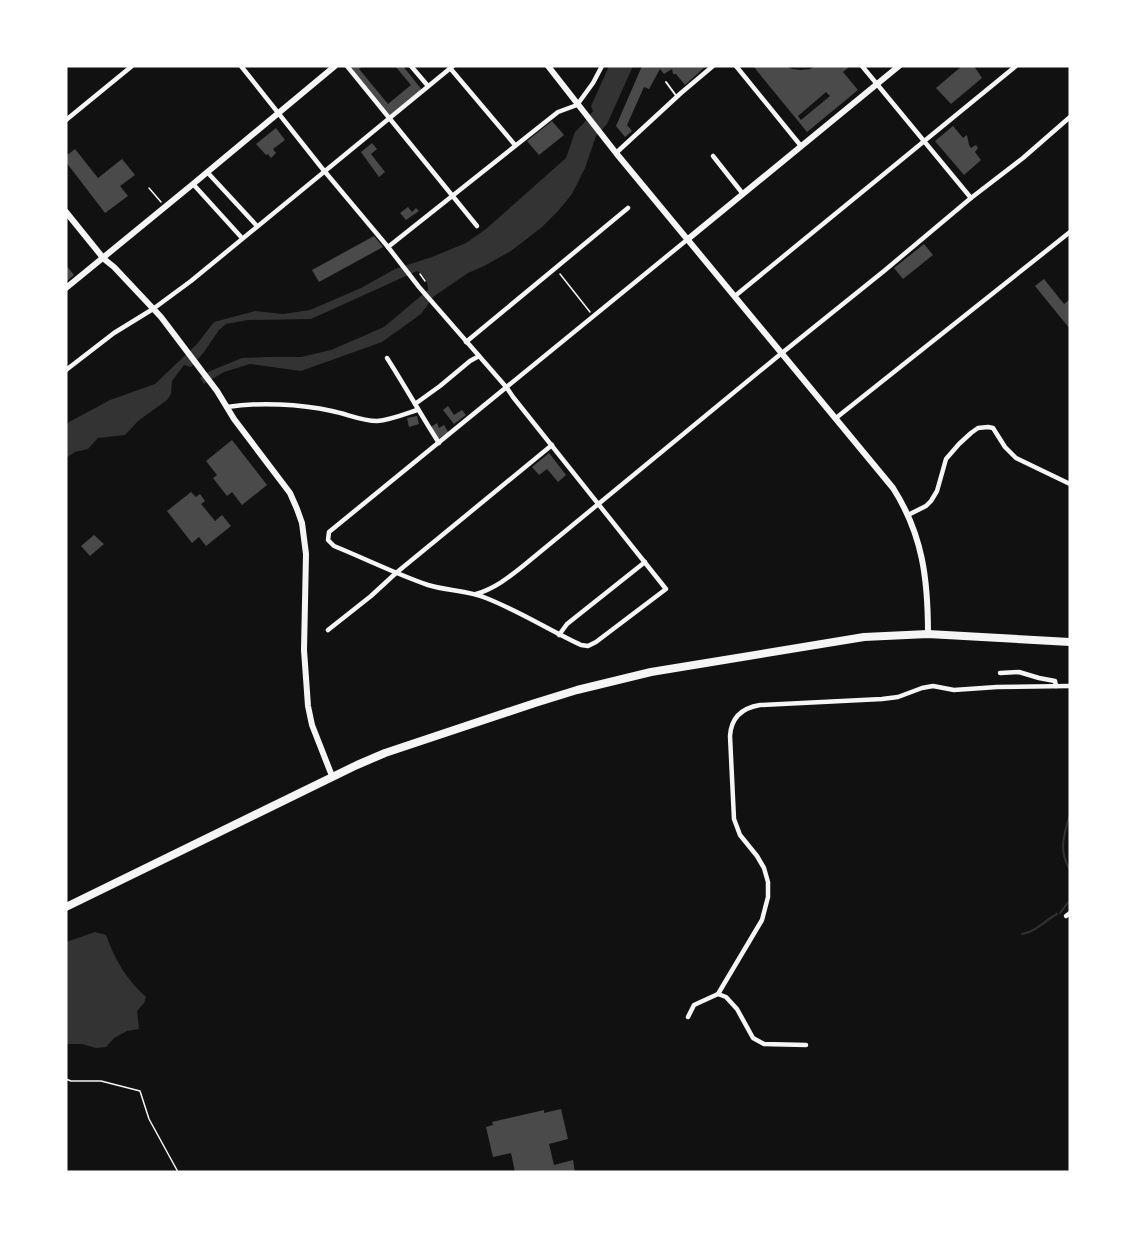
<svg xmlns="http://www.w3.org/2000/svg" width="1136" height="1238" font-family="Karla,sans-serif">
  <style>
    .water { fill: #333 }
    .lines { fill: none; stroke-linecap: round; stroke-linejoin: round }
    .stream { stroke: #333; stroke-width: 2 }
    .building { fill: #4a4a4a; fill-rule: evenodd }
    .path { stroke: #f5f5f5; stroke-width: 1.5 }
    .service { stroke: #f5f5f5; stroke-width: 2 }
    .minor { stroke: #f5f5f5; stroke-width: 4.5 }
    .tertiary { stroke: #f5f5f5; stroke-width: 6 }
    .trunk { stroke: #f5f5f5; stroke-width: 8 }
  </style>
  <rect width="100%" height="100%" fill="#111"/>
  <g class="water">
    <path d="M609 66H633L607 124 596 136 585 168 572 194 559 210 542 227 511 251 484 266 468 273 446 288 433 297 421 314 382 342 301 371 250 364 224 372 204 384 200 378 210 371 242 358 268 357H301L331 350 384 327 428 290C429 283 423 274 417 271L311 319 248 320 226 324 219 330 204 352 191 367 184 365 172 381 171 394 167 400 138 421 125 435 98 438 88 449 75 452 66 458V426L69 422 110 400 155 384 197 344 214 322 255 311 283 314 310 310 361 288 395 269 432 257 466 243 486 229 566 158 575 132 583 124 593 111 591 106 593 102Z"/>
    <path d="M95 932 106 935C115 960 126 979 146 997L144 1003 137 1011 139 1029 127 1031 114 1038 106 1047 96 1048 82 1044H66V942Z"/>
  </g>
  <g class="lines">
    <g class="stream">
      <path d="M1070 814C1064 834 1058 851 1070 870"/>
      <polyline points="1060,913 1070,900"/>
      <path d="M1022 934C1036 932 1045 920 1057 914"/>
    </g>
  </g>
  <g class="building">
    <polygon points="350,66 363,66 359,69 388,104 411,85 395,66 403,66 422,90 390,115"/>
    <polygon points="642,66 706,66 685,85 676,74 673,74 672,69 664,74 660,69 649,89 644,87 627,125 632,131 625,137 616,126"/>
    <path d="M753 66H785L792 69 801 70 810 69 815 66H850L843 72 858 90 807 132ZM826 92 830 96 801 120 798 116Z"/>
    <polygon points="962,66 974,66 982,78 951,104 936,88"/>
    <polygon points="552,121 564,135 539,155 527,141"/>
    <polygon points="953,126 963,138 967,135 969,145 971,148 976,145 978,148 975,152 981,160 964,175 935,141"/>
    <polygon points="276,128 285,140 273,149 276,153 271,158 268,154 266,155 256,144"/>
    <polygon points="372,143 377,149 371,154 385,172 379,177 361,152"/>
    <polygon points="75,149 98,178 122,159 135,175 120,186 128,196 105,213 66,162 66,156"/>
    <polygon points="408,207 412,212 416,208 419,211 406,220 400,213"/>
    <polygon points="374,236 383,247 319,282 312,270"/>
    <polygon points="924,244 933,255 903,279 894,268"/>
    <polygon points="66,265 74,275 66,282"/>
    <polygon points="1044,279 1064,304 1070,299 1070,329 1035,286"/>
    <polygon points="448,406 454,415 462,410 466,415 454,424 443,410"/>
    <polygon points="417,416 419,424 409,427 407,418"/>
    <polygon points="437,423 439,428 444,425 448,432 438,439 431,427"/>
    <polygon points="232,440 267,485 242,505 232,492 227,496 213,478 217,475 206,461"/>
    <polygon points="549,453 566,475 558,482 547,469 539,475 532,467"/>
    <polygon points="191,492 196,497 200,494 205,501 201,504 215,521 222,515 231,526 206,546 199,537 192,543 167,511"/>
    <polygon points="94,535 104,544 90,556 81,546"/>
    <polygon points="561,1109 568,1139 549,1144 554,1165 573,1160 575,1172 515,1172 511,1153 493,1157 486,1127 493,1125 492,1122 544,1110 544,1113"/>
  </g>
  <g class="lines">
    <g class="path">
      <polyline points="149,188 161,202"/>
      <polyline points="420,274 425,281"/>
      <polyline points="560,274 590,312"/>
      <polyline points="66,1079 71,1081 101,1081 140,1091 149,1119 178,1172"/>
    </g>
    <polyline class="service" points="666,82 677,97"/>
    <g class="minor">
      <path d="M241 66 321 167 388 247 419 287 507 388 513 397 666 589 596 642 588 646 581 645C549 630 519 611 486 598 468 590 447 591 428 585 396 574 366 559 334 546L328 540 329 532 688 239"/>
      <polyline points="347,66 477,226"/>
      <polyline points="411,66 428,86"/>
      <polyline points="736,66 801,146"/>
      <polyline points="862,66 971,198"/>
      <polyline points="450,68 515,145"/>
      <polyline points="66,120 132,66"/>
      <polyline points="616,153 681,93 713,66"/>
      <polyline points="713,156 743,194"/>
      <polyline points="208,173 257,226"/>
      <polyline points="193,184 242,238"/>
      <polyline points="388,247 558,112 577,105 593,83 602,66"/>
      <polyline points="735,296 1016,66"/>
      <polyline points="466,342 628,208"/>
      <path d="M387 358C405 386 421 415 439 443"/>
      <polyline points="66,370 114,333 153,309 191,281 453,66"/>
      <polyline points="415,404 440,386 470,361 479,356"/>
      <path d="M227 407C259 402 300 404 332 411 347 414 362 421 377 421 390 420 405 414 417 410"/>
      <polyline points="836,418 1070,232"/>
      <polyline points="908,515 926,506 931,501 937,491 946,459 959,444 971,433 978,428 988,427 993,428 1005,447 1016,458 1070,484"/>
      <path d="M476 594C494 589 508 578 523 566L777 357 884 271 971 198 1023 158 1070 117"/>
      <polyline points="328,630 371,596 396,573 552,445"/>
      <polyline points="559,635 567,624 645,562"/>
      <polyline points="1000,673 1019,672 1039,678 1055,681 1056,686"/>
      <polyline points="1066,916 1070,913"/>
      <polyline points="718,994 726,997 737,1009 753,1038 764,1044 806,1045"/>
      <path d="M688 1017 694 1005 718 994 762 920 768 897V882L764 868 757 856 740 835 734 819 730 736C731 718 742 708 760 705L882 699 898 697 922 688 933 686 954 690 997 687 1070 686"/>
    </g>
    <g class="tertiary">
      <path d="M548 66 616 153 893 488C923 535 928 580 928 634"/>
      <polyline points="66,212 104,259 114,267 161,317 217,391 234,419 290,493 297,509 302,523 306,554 304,650 308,706 312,725 332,776"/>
      <polyline points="688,239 899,66"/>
      <polyline points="66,288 193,184 335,66"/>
    </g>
    <polyline class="trunk" points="66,907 357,765 385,753 535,703 577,690 651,672 864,637 928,634 1070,642"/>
  </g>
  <rect width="1136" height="1238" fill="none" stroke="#ffffff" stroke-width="135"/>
</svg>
